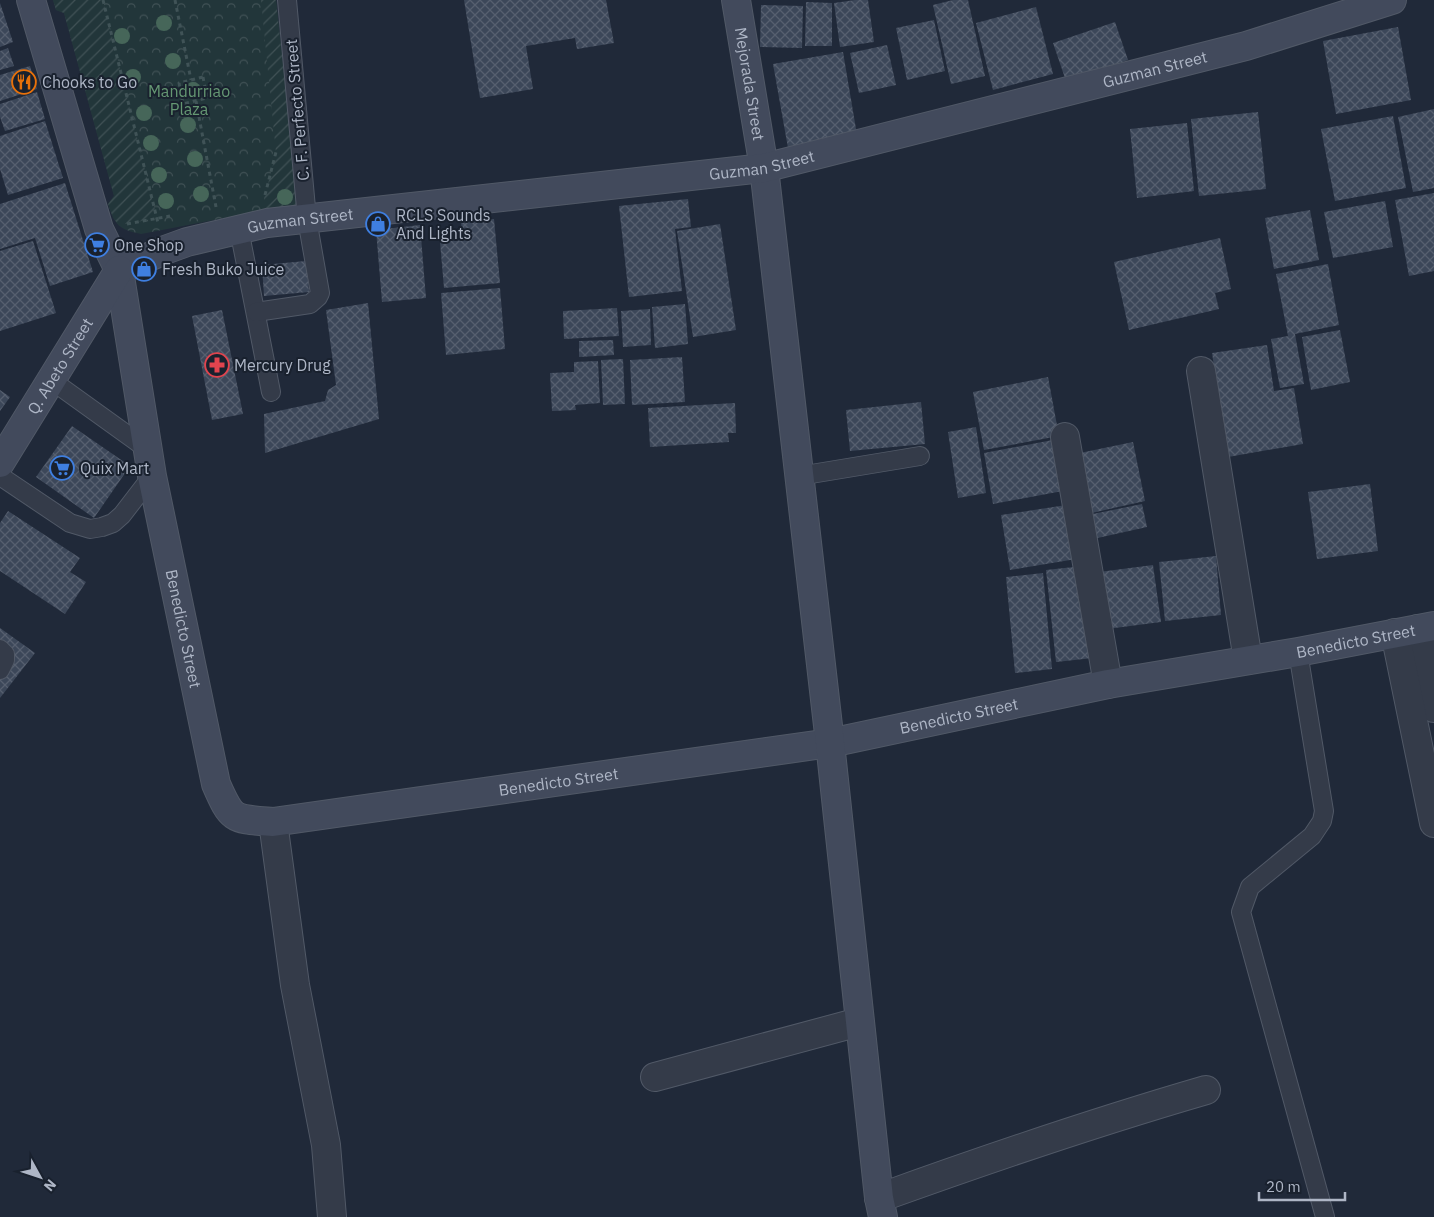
<svg xmlns="http://www.w3.org/2000/svg" width="1434" height="1217" font-family="'IBM Plex Sans',sans-serif">
  <style>
    .park { fill: url(#park-crowns) }
    .garden { fill: url(#garden-furrows) }
    .building { fill: url(#building-cross-hatch) }
    .lines { fill: none; stroke-linecap: round; stroke-linejoin: round }
    .lane-casing { stroke: #515967; stroke-width: 20 }
    .street-casing { stroke: #515967; stroke-width: 30 }
    .secondary-casing { stroke: #515967; stroke-width: 30 }
    .path { stroke: #405357; stroke-width: 3; stroke-dasharray: 4 4; stroke-linecap: butt }
    .lane { stroke: #343b49; stroke-width: 18 }
    .street { stroke: #343b49; stroke-width: 28 }
    .secondary { stroke: #424a5c; stroke-width: 28 }
    .tree { fill: #466659 }
    .labels { text-anchor: middle; dominant-baseline: central; stroke-width: 4; stroke-linejoin: round; paint-order: stroke }
    .street-label { font-size: 16px; fill: #aeb6c6; stroke: #19212e }
    .poi-label { font-size: 16px; fill: #aeb6c6; stroke: #19212e; text-anchor: start }
    .park-label { font-size: 16px; fill: #659773; stroke: #19212e }
  </style>
  <defs>
    <pattern id="park-crowns" width="20" height="18" patternUnits="userSpaceOnUse" patternTransform="scale(1.25)"><rect width="20" height="18" fill="#22363a"/><path d="M2 6a3 3 0 1 1 6 0M12 15a3 3 0 1 1 6 0" fill="none" stroke="#405155"/></pattern>
    <pattern id="garden-furrows" width="10" height="10" patternUnits="userSpaceOnUse" patternTransform="scale(1.25)"><rect width="10" height="10" fill="#22363a"/><path d="M-1 1l2-2M0 10L10 0M9 11l2-2" fill="none" stroke="#405155"/></pattern>
    <pattern id="building-cross-hatch" width="8" height="8" patternUnits="userSpaceOnUse" patternTransform="scale(1.25)"><rect width="8" height="8" fill="#3c4759"/><path d="M0 0l8 8M0 8l8-8" fill="none" stroke="#565f6f"/></pattern>
  </defs>
  <rect width="100%" height="100%" fill="#202939"/>
  <path class="park" d="M53 0H276L298 204 141 234C118 229 116 226 108 204L114 196 64 13 56 10Z"/>
  <g class="garden">
    <polygon points="53,0 103,0 157,218 119,225 113,218 108,204 114,196 64,13 56,10"/>
    <polygon points="261,0 276,0 298,204 266,211 264,199 276,153"/>
  </g>
  <g class="building">
    <polygon points="464,0 606,0 614,43 577,49 575,38 526,46 533,89 480,98"/>
    <polygon points="855,0 868,0 874,42 840,47 834,3"/>
    <polygon points="953,0 968,0 985,76 951,84 933,5"/>
    <polygon points="806,2 832,3 832,46 805,46"/>
    <polygon points="0,3 13,42 0,47"/>
    <polygon points="761,5 803,6 802,48 760,47"/>
    <polygon points="1036,7 1053,74 993,90 976,23"/>
    <polygon points="934,20 945,71 907,80 896,28"/>
    <polygon points="1115,22 1128,60 1066,81 1053,43"/>
    <polygon points="1398,27 1411,100 1336,114 1323,41"/>
    <polygon points="887,45 896,85 859,93 850,53"/>
    <polygon points="8,48 14,66 0,70 0,51"/>
    <polygon points="843,52 857,135 788,148 773,64"/>
    <polygon points="30,66 37,89 0,101 0,75"/>
    <polygon points="37,92 45,119 5,131 0,117 0,104"/>
    <polygon points="1434,109 1434,188 1413,192 1398,117"/>
    <polygon points="1258,112 1266,189 1199,196 1191,119"/>
    <polygon points="1393,116 1406,188 1335,201 1321,129"/>
    <polygon points="45,121 63,178 8,195 0,169 0,136"/>
    <polygon points="1187,123 1194,191 1137,198 1130,129"/>
    <polygon points="65,183 93,272 50,286 35,238 0,249 0,204"/>
    <polygon points="1434,193 1434,271 1409,276 1395,200"/>
    <polygon points="688,199 691,227 675,229 682,291 629,297 619,206"/>
    <polygon points="1385,201 1393,247 1333,258 1324,212"/>
    <polygon points="1310,210 1319,260 1274,269 1265,218"/>
    <polygon points="494,219 500,283 444,288 440,242 463,240 461,222"/>
    <polygon points="720,224 736,330 693,337 677,231"/>
    <polygon points="420,225 426,298 382,302 376,230"/>
    <polygon points="1220,238 1231,289 1215,293 1219,309 1129,330 1114,262"/>
    <polygon points="33,241 56,313 0,331 0,251"/>
    <polygon points="306,261 309,292 264,296 262,265"/>
    <polygon points="1328,264 1339,325 1295,334 1304,384 1280,388 1271,339 1288,336 1276,274"/>
    <polygon points="500,288 505,349 446,355 441,293"/>
    <polygon points="368,303 379,419 265,453 264,414 325,401 328,390 336,385 326,310"/>
    <polygon points="685,304 688,344 655,348 652,307"/>
    <polygon points="617,308 619,336 564,339 563,311"/>
    <polygon points="650,309 651,345 623,347 621,311"/>
    <polygon points="222,310 243,414 212,420 192,316"/>
    <polygon points="1340,330 1350,382 1311,390 1302,337"/>
    <polygon points="613,340 614,355 579,357 579,341"/>
    <polygon points="1267,345 1274,391 1294,388 1303,444 1228,457 1212,353"/>
    <polygon points="682,357 685,402 632,405 630,360"/>
    <polygon points="623,359 625,404 603,405 601,360"/>
    <polygon points="598,361 600,403 575,405 576,410 552,411 550,373 574,372 574,362"/>
    <polygon points="1048,377 1059,436 984,450 973,392"/>
    <polygon points="0,390 10,397 0,411"/>
    <polygon points="921,402 925,444 850,451 846,410"/>
    <polygon points="735,403 736,433 728,433 729,442 650,447 648,408"/>
    <polygon points="72,426 130,466 94,518 36,477"/>
    <polygon points="976,427 986,493 958,498 948,432"/>
    <polygon points="1058,439 1068,490 993,504 984,453"/>
    <polygon points="1133,442 1145,501 1087,514 1075,454"/>
    <polygon points="1370,484 1378,551 1317,559 1308,492"/>
    <polygon points="1073,504 1082,558 1010,570 1001,515"/>
    <polygon points="1142,504 1147,527 1093,539 1088,515"/>
    <polygon points="8,511 80,558 70,572 86,582 65,614 0,571 0,523"/>
    <polygon points="1216,556 1221,615 1165,621 1159,562"/>
    <polygon points="1153,565 1161,622 1107,629 1099,572"/>
    <polygon points="1083,566 1093,658 1056,662 1046,570"/>
    <polygon points="1043,573 1052,669 1015,673 1006,577"/>
    <polygon points="0,628 35,653 0,698"/>
  </g>
  <g class="lines">
    <g class="lane-casing">
      <g id="lane">
        <polyline points="239,229 271,392"/>
        <polyline points="256,312 310,304 318,297 320,293 307,219 287,0"/>
        <polyline points="51,380 147,449"/>
        <polyline points="0,476 70,523 90,529 102,527 113,523 122,515 152,476"/>
        <polyline points="799,476 920,456"/>
        <polyline points="0,649 5,654 5,660 0,670"/>
        <polyline points="1298,652 1324,811 1322,821 1312,836 1250,887 1241,912 1325,1217"/>
      </g>
    </g>
    <g class="street-casing">
      <g id="street">
        <polyline points="1201,371 1248,660"/>
        <polyline points="1065,437 1108,684"/>
        <polyline points="1418,629 1434,708"/>
        <polyline points="1395,633 1434,823"/>
        <polyline points="273,822 295,985 326,1145 332,1217"/>
        <polyline points="655,1077 859,1022"/>
        <path d="M879 1198C987 1159 1096 1122 1206 1090"/>
      </g>
    </g>
    <g class="secondary-casing">
      <g id="secondary">
        <path id="s1" d="M31 0 99 229 119 270 152 476 216 784C232 821 233 819 273 822L830 743 1108 684 1298 652 1434 626"/>
        <path id="s2" d="M736 0 764 168 830 743 879 1198 883 1217"/>
        <path id="s3" d="M119 270 165 250 187 242 267 223 764 168 1246 46 1392 0"/>
        <path id="s4" d="M0 463 119 270"/>
      </g>
    </g>
    <g class="path">
      <polyline points="103,0 158,223"/>
      <polyline points="175,0 191,80"/>
      <polygon points="203,77 207,98 183,104 179,83"/>
      <polyline points="196,101 216,207"/>
      <polyline points="265,195 276,152"/>
      <polyline points="127,224 170,216"/>
    </g>
    <use href="#lane" class="lane"/>
    <use href="#street" class="street"/>
    <use href="#secondary" class="secondary"/>
  </g>
  <g class="tree">
    <circle cx="164" cy="23" r="8"/>
    <circle cx="122" cy="36" r="8"/>
    <circle cx="173" cy="61" r="8"/>
    <circle cx="133" cy="77" r="8"/>
    <circle cx="193" cy="90" r="8"/>
    <circle cx="144" cy="113" r="8"/>
    <circle cx="188" cy="125" r="8"/>
    <circle cx="151" cy="143" r="8"/>
    <circle cx="195" cy="159" r="8"/>
    <circle cx="159" cy="175" r="8"/>
    <circle cx="201" cy="194" r="8"/>
    <circle cx="285" cy="197" r="8"/>
    <circle cx="166" cy="201" r="8"/>
  </g>
  <defs>
    <g id="restaurant-ring" transform="scale(1.25)"><circle r="9.5" fill="#19212e" stroke="#e8710a" stroke-width="1.5"/><path d="M-5-6h1v4h1v-4h1v4h1v-4h1v5L-1.5 .5V6h-2V.5L-5-1ZM5-6V6H3V1.5H1.5Q1.5-4 5-6Z" fill="#e8710a"/></g>
    <g id="shop-ring" transform="scale(1.25)"><circle r="9.5" fill="#19212e" stroke="#3f7fe0" stroke-width="1.5"/><path d="M-5-2.5h2.3a2.7 3.5 0 0 1 5.4 0H5L5.5 6h-11ZM-1.5-2.5h3a1.5 2.3 0 0 0-3 0Z" fill="#3f7fe0"/></g>
    <g id="supermarket-ring" transform="scale(1.25)"><circle r="9.5" fill="#19212e" stroke="#3f7fe0" stroke-width="1.5"/><path d="M-6-5.5h2.5l.6 2H6L4.5 2H-2.5L-4.4-4H-6ZM-1.5 3.2a1.3 1.3 0 1 0 .1 0ZM3 3.2a1.3 1.3 0 1 0 .1 0Z" fill="#3f7fe0"/></g>
    <g id="pharmacy-ring" transform="scale(1.25)"><circle r="9.5" fill="#19212e" stroke="#e0444e" stroke-width="1.5"/><path d="M-2-6h4v4h4v4h-4v4h-4v-4h-4v-4h4Z" fill="#e0444e"/></g>
  </defs>
  <g fill-rule="evenodd">
    <use href="#restaurant-ring" x="24" y="82"/>
    <use href="#shop-ring" x="378" y="224"/>
    <use href="#supermarket-ring" x="97" y="245"/>
    <use href="#shop-ring" x="144" y="269"/>
    <use href="#pharmacy-ring" x="217" y="365"/>
    <use href="#supermarket-ring" x="62" y="468"/>
  </g>
  <g class="labels">
    <g class="street-label">
      <text stroke="none"><textPath href="#s3" startOffset="1059">Guzman Street</textPath></text>
      <text stroke="none"><textPath href="#s2" startOffset="85">Mejorada Street</textPath></text>
      <text transform="translate(297 110) rotate(-95)">C. F. Perfecto Street</text>
      <text stroke="none"><textPath href="#s3" startOffset="654">Guzman Street</textPath></text>
      <text stroke="none"><textPath href="#s3" startOffset="189">Guzman Street</textPath></text>
      <text stroke="none"><textPath href="#s4" startOffset="114">Q. Abeto Street</textPath></text>
      <text stroke="none"><textPath href="#s1" startOffset="649">Benedicto Street</textPath></text>
      <text stroke="none"><textPath href="#s1" startOffset="1982">Benedicto Street</textPath></text>
      <text stroke="none"><textPath href="#s1" startOffset="1578">Benedicto Street</textPath></text>
      <text stroke="none"><textPath href="#s1" startOffset="1172">Benedicto Street</textPath></text>
    </g>
    <g class="poi-label">
      <text x="42" y="82">Chooks to Go</text>
      <text x="396" y="215">RCLS Sounds<tspan x="396" dy="18">And Lights</tspan></text>
      <text x="114" y="245">One Shop</text>
      <text x="162" y="269">Fresh Buko Juice</text>
      <text x="234" y="365">Mercury Drug</text>
      <text x="80" y="468">Quix Mart</text>
    </g>
    <g class="park-label">
      <text x="189" y="91">Mandurriao<tspan x="189" dy="18">Plaza</tspan></text>
    </g>
  </g>
  <g transform="translate(40 1177) rotate(130)" stroke="#19212e" stroke-width="4" paint-order="stroke">
  <path d="M0-4L9 19L0 12L-9 19Z" fill="#aeb6c6"/>
  <text y="-8" font-size="14" font-weight="bold" text-anchor="middle" fill="#aeb6c6">N</text>
  </g>
  <path d="M1259 1192v8h86v-8" fill="none" stroke="#aeb6c6" stroke-width="2.5"/>
  <text x="1266" y="1192" font-size="15" fill="#aeb6c6" stroke="#19212e" stroke-width="4" paint-order="stroke">20 m</text>
</svg>
